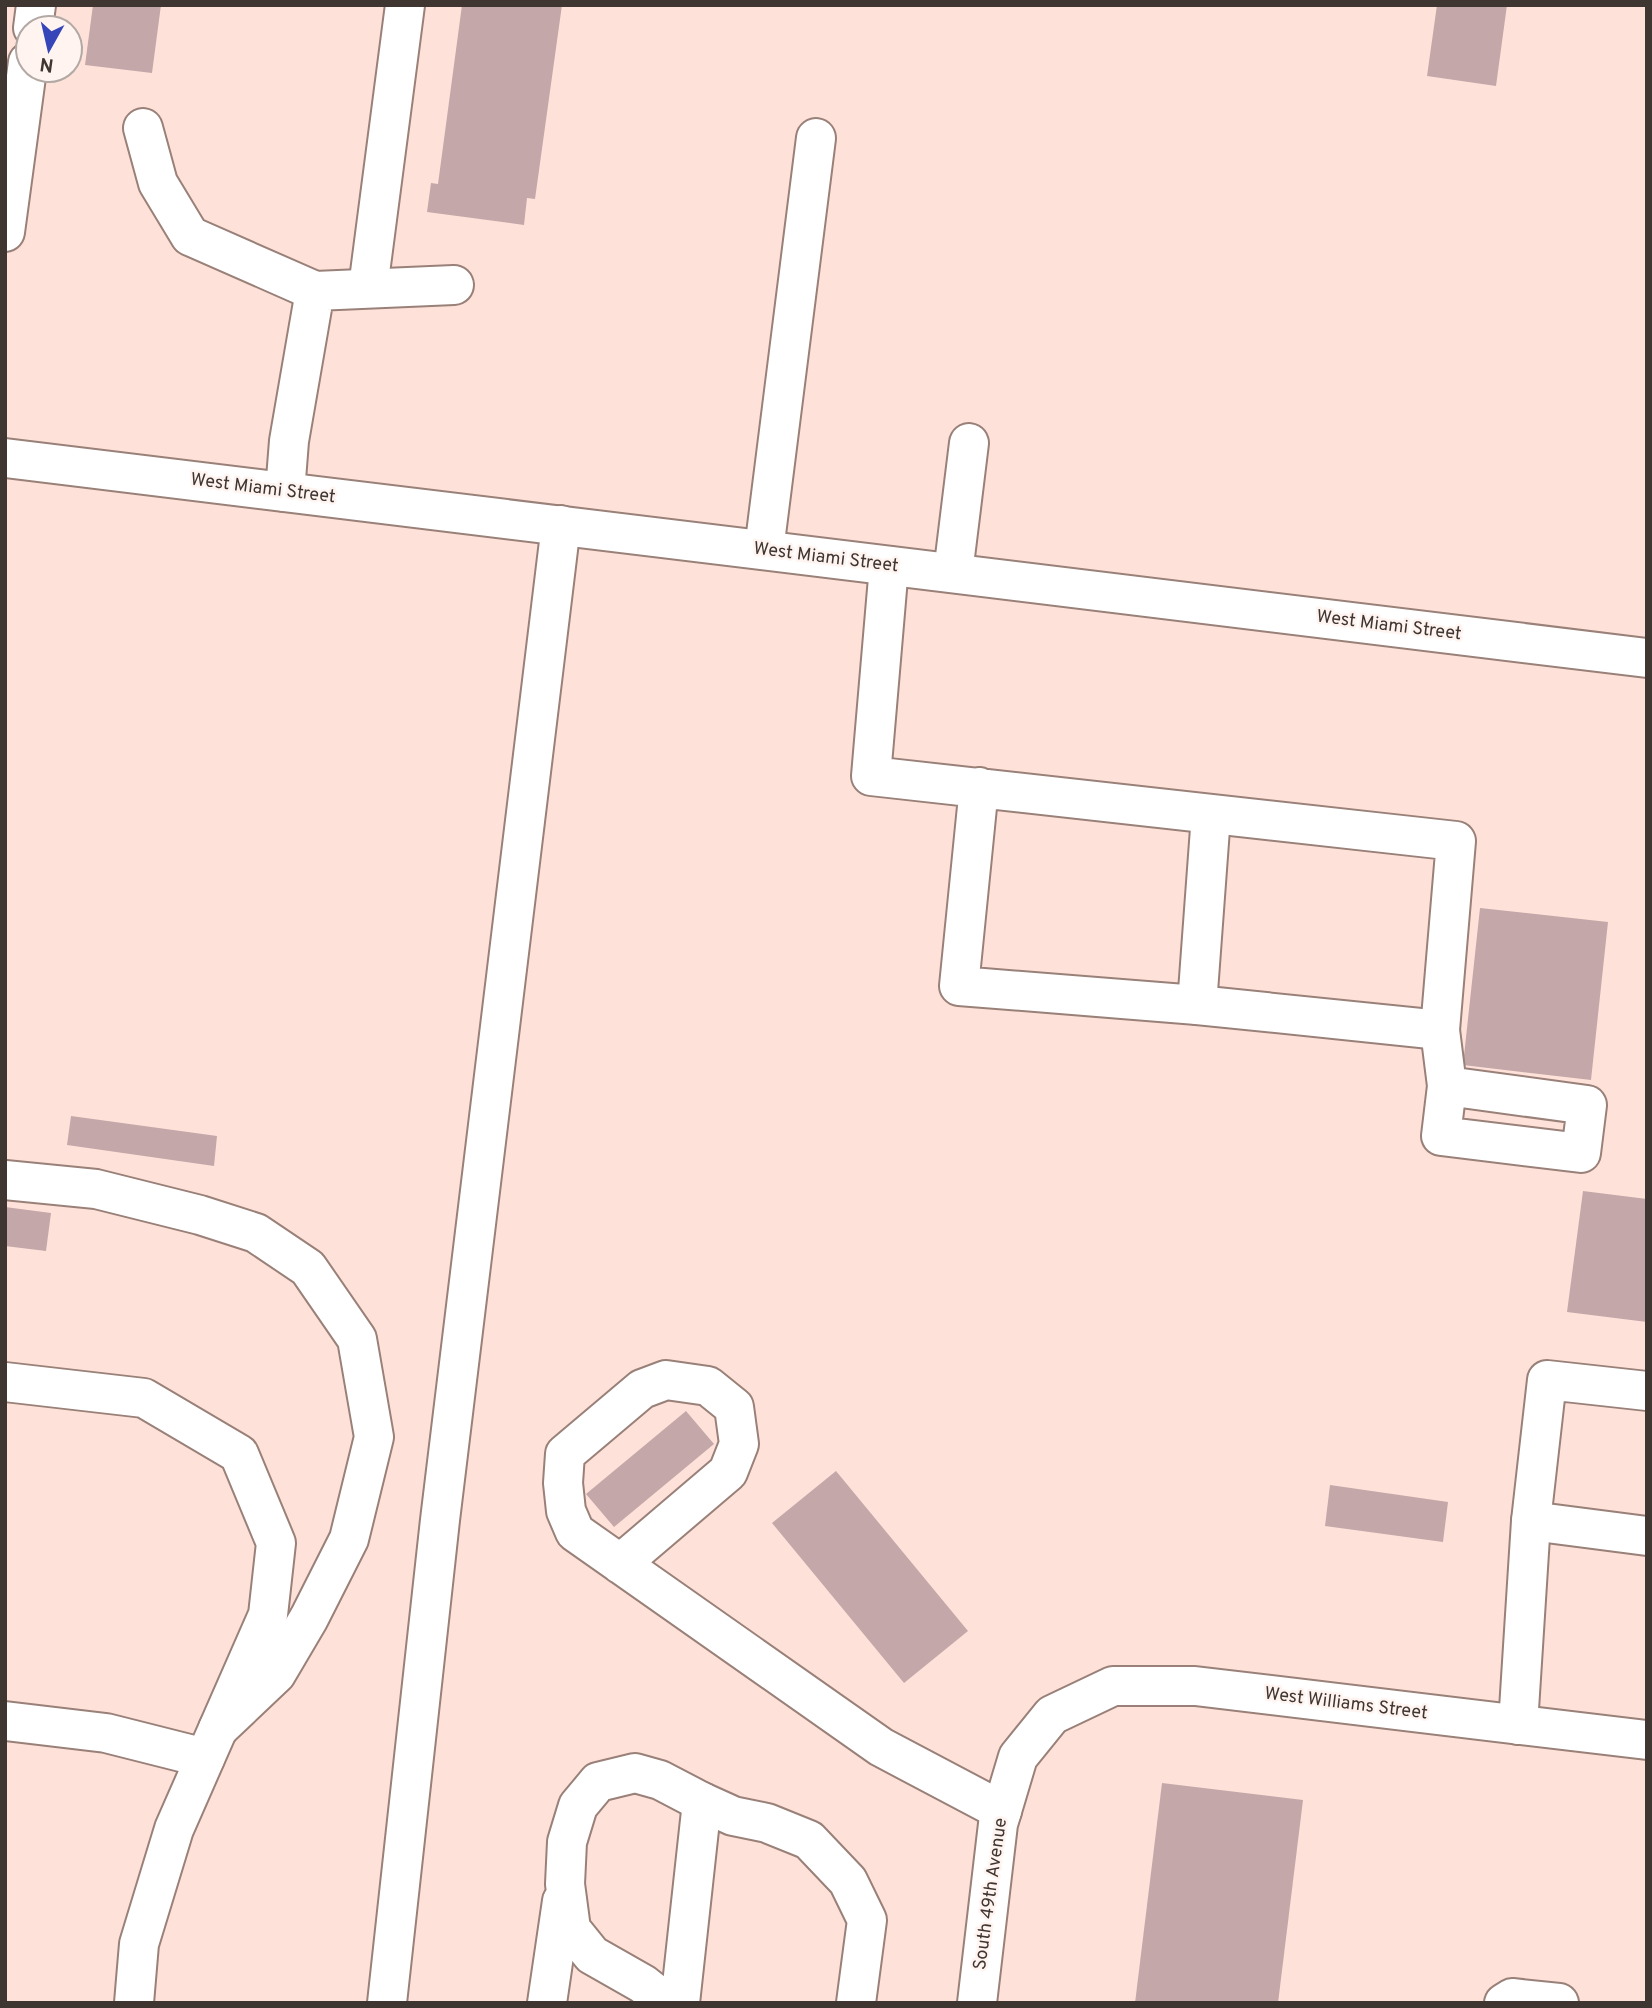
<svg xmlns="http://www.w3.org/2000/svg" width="1652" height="2008" font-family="Overpass,sans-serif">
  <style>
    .building { fill: #c4a7a9 }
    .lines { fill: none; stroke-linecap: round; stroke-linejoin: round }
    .minor-casing { stroke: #998078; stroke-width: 42 }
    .minor { stroke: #fff; stroke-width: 38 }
    .labels { text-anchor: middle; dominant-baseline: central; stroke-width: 5; stroke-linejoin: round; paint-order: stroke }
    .street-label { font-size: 18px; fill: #3f3531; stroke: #fff4f0 }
  </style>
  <rect width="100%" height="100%" fill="#fee2d9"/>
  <g class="building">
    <polygon points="93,5 161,5 152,73 85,65"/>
    <polygon points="462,5 562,5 535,199 527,198 524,225 427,212 431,183 438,184"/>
    <polygon points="1437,5 1507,5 1496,86 1427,76"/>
    <polygon points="1480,908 1608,922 1591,1080 1463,1065"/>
    <polygon points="71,1116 217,1136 214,1166 67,1145"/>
    <polygon points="1583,1191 1647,1199 1647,1322 1567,1312"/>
    <polygon points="5,1207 51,1213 46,1251 5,1246"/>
    <polygon points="686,1411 714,1444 614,1527 586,1494"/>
    <polygon points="836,1471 968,1631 904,1683 772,1523"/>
    <polygon points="1330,1485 1448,1502 1443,1542 1325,1526"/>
    <polygon points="1162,1783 1303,1800 1278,2003 1135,2003"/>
  </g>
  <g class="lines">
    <g class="minor-casing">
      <g id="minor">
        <polyline points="33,28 36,5"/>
        <polyline points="143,128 158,183 190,236 315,291"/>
        <polyline points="5,232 28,62"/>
        <polyline points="368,288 405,5"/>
        <polyline points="5,458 1647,658"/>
        <polyline points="285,492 289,441 315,291 454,285"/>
        <polyline points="764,550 816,138"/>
        <polyline points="889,566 871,776 1456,841 1440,1030 1197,1005 959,986 979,787"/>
        <polyline points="953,573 969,443"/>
        <polyline points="1197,1005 1211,815"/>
        <polyline points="1440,1030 1447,1086 1441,1136 1581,1153 1587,1105 1447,1086"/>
        <polyline points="5,1180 96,1189 200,1215 256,1233 308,1268 357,1339 374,1437 349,1539 309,1618 276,1674 218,1729"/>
        <polyline points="5,1382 144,1398 239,1454 276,1543 268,1615 174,1829 139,1944 134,2003"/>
        <polyline points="1647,1391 1547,1380 1531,1521 1647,1536"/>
        <polyline points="620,1564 728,1472 739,1444 734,1407 708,1386 666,1380 642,1389 565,1454 563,1483 566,1511 575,1532 881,1747 1002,1811"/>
        <polyline points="5,1721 106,1733 205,1758"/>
        <polyline points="1518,1725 1531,1521"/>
        <polyline points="387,2003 440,1520 561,525"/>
        <polyline points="547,2003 562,1901"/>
        <polyline points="667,2003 643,1984 592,1955 571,1929 565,1884 567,1842 578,1806 598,1782 635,1773 660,1780 702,1802 733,1816 767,1823 809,1840 848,1881 867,1920 856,2003"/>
        <polyline points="680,2003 702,1802"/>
        <polyline points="977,2003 998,1824 1018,1757 1052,1715 1113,1686 1195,1686 1647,1740"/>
        <polyline points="1504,2003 1512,1998 1559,2003"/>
      </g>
    </g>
    <use href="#minor" class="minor"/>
  </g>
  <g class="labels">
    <g class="street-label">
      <text transform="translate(263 489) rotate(7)">West Miami Street</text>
      <text transform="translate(826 558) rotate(7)">West Miami Street</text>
      <text transform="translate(1389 626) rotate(7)">West Miami Street</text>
      <text transform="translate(1346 1704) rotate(7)">West Williams Street</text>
      <text transform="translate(991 1894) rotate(-82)">South 49th Avenue</text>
    </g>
  </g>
  <rect width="1652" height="2008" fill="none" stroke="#3f3531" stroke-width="14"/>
  <g transform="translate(49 49) rotate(188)"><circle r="33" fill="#fff4f0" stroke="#b2a8a4" stroke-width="2"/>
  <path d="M0-5L12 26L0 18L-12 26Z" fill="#3646b8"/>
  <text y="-10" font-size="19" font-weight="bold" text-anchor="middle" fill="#3f3531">N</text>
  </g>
</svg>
